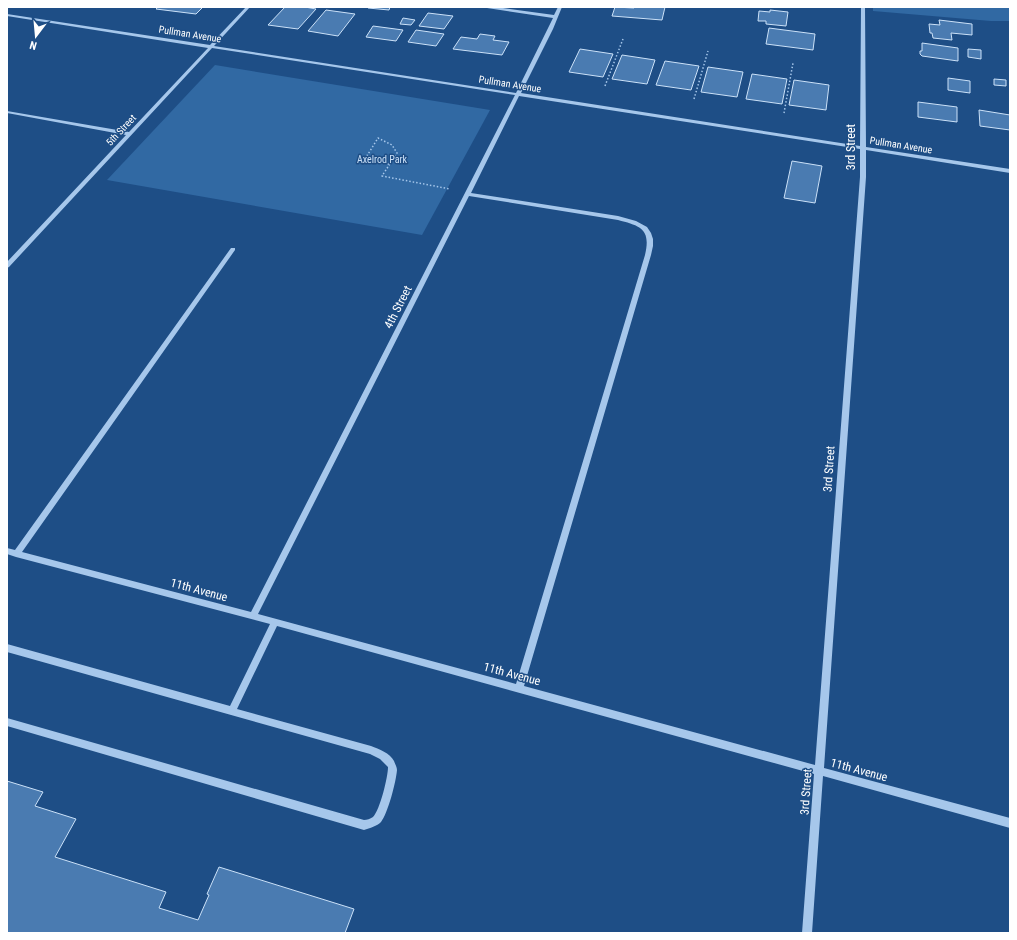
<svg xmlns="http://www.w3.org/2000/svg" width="1017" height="940" font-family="'Roboto Condensed',sans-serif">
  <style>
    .green { fill: #3169a3 }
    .building { fill: #4a7bb1; stroke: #cbe1f8 }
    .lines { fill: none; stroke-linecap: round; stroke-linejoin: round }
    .path { stroke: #a6c7eb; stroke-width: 1.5; stroke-dasharray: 1.5 2; stroke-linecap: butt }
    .minor { fill: #a6c7eb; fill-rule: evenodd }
    .labels { text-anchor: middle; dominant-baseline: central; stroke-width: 3; stroke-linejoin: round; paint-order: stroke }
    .far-street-label { font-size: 10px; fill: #fff; stroke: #1e4e86 }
    .far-park-label { font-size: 10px; fill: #cbe1f8; stroke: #1e4e86 }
    .street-label { font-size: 12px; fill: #fff; stroke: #1e4e86 }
  </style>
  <rect width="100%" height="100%" fill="#1e4e86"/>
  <g class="green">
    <polygon points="873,7 1010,7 1010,21 991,21 873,11"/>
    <polygon points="215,65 490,110 422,235 107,180"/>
  </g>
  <g class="building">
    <polygon points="158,7 203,7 196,14 156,9"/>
    <polygon points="285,7 305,7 316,9 298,29 268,25"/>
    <polygon points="368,7 390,7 389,10 368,8"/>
    <polygon points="615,7 634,8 635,7 665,7 662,20 612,16"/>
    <polygon points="326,10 355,14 338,36 308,31"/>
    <polygon points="770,10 788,12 786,26 766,24 766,21 758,21 759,11 770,12"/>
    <polygon points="428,13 453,16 444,29 419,26"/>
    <polygon points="403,18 415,20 411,25 400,24"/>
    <polygon points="939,20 972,24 972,35 951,33 952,40 933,38 932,33 930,33 929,24 940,25"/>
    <polygon points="373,26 403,30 396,41 366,37"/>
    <polygon points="769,28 815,34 813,50 766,44"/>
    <polygon points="416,30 444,34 436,46 408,42"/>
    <polygon points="480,34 495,36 493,40 509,42 502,55 453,49 461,37 477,39"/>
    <polygon points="922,43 958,48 958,61 922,56 920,54 920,51 922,51"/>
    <polygon points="580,49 613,54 603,77 569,72"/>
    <polygon points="968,49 981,50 981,59 968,57"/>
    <polygon points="622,55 655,60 647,84 612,79"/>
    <polygon points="665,61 699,66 691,90 656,85"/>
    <polygon points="708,67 743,72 737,97 701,92"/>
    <polygon points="752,74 787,79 782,104 746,99"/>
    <polygon points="948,78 970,81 970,93 948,90"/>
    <polygon points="994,79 1006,80 1006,86 994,85"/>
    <polygon points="794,80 829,85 826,110 789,105"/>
    <polygon points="918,102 957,107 957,122 918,117"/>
    <polygon points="979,110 1010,115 1010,130 980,126"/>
    <polygon points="792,161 822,166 815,203 784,198"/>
    <polygon points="7,781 43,792 35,806 76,819 55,857 166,892 159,908 198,920 209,895 207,894 219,867 354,909 345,933 7,933"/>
  </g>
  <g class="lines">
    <g class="path">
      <polyline points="605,86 623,39"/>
      <polyline points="694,99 708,51"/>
      <polyline points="784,113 793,63"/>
      <polyline points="389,164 365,159 378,138 392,145 397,153 382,176 450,189"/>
    </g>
    <path class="minor" d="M246 7H250L214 46 516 93 553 18 487 8 485 7H496L554 15 558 7H562L553 29 521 93 860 146 861 7H865L866 147 1010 169V173L866 150V177L824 768 1010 818V828L823 776 812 933H802L814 774 277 626 237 709 371 746C379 749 390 753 394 761 395 764 397 767 397 770 396 782 388 813 381 822 377 826 370 828 364 830L7 726V718L364 820C367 820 370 819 373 817 380 810 388 777 388 767L380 759 370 754 7 652V644L230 706 270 624 16 557 7 554V548L15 550 231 248H235V250L22 552 251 612 515 95 212 48 9 267 7 268V262L126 135 7 113V111L129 132 208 48 7 16V14L210 45ZM519 96 860 149V177L815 765 524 686 651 255 653 246V239L651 233 647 227 636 221 618 216 471 193ZM469 196 618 220C641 226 651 229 645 255L516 684 258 614Z"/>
  </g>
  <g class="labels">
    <g class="far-street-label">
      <text transform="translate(190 34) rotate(9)">Pullman Avenue</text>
      <text transform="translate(510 84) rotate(9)">Pullman Avenue</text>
      <text transform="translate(121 130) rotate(-47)">5th Street</text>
      <text transform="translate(901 145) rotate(9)">Pullman Avenue</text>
    </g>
    <g class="far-park-label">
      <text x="382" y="159">Axelrod Park</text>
    </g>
    <g class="street-label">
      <text transform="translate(851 147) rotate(-90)">3rd Street</text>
      <text transform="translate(398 307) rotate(-63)">4th Street</text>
      <text transform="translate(829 469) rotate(-86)">3rd Street</text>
      <text transform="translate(199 590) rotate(15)">11th Avenue</text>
      <text transform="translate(512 674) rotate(15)">11th Avenue</text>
      <text transform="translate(859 770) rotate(15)">11th Avenue</text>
      <text transform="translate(806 792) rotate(-86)">3rd Street</text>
    </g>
  </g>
  <rect width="1017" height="940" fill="none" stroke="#ffffff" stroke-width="16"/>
  <g transform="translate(36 36) rotate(196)" stroke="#1e4e86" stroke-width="3" paint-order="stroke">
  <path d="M0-3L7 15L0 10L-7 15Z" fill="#ffffff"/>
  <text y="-6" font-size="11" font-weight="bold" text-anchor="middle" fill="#ffffff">N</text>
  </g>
</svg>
